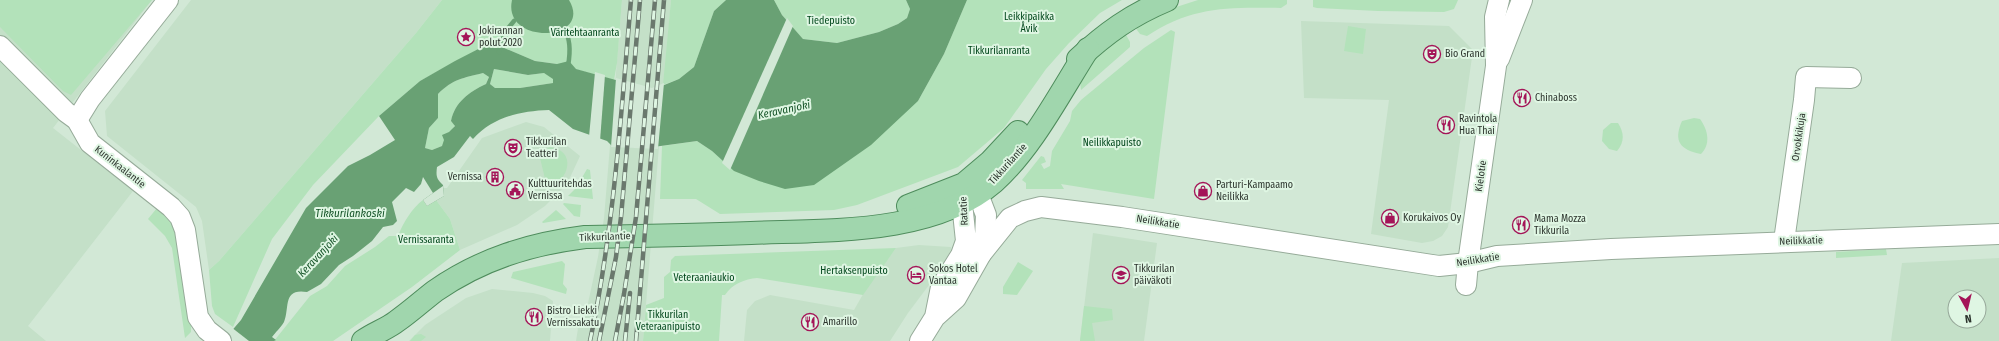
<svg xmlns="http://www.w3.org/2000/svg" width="1999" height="341" font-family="'Fira Sans Condensed',sans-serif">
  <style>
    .built { fill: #c4e0c8; fill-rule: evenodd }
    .green { fill: #b3e2ba }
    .water { fill: #69a174; fill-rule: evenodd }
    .pier { fill: #d2e8d6 }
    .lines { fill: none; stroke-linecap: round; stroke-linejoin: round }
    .stream { stroke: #69a174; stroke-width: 4.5 }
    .minor-casing { stroke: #96ab99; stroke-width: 22 }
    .major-casing { stroke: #4e8c5c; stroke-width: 24 }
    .minor { stroke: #fff; stroke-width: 20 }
    .major { stroke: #a0d6ad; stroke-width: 22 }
    .rail-casing { stroke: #6a786d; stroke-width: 4.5 }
    .rail { stroke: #dff6e3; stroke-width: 3; stroke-dasharray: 9; stroke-linecap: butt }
    .labels { text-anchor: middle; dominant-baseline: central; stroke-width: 4; stroke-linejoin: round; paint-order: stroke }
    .park-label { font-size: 10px; fill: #00461b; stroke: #dff6e3 }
    .poi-label { font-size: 10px; fill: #2c342d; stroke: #dff6e3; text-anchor: start }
    .street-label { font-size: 10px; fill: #2c342d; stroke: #dff6e3 }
    .water-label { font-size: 11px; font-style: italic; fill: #145327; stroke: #dff6e3 }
  </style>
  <rect width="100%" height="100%" fill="#d2e8d6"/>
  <g class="built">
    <polygon points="0,0 152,0 53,128 133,191 28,326 46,341 0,341"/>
    <polygon points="191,0 442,0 416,33 219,261 209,270 202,221 196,207 107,136 105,111"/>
    <polygon points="622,0 671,0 643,341 576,341 579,322 585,317 598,257 604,218"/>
    <polygon points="1301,21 1449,26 1473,50 1448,227 1442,236 1433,241 1422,243 1371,234 1389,100 1304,98"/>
    <polygon points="526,122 544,127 580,156 567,184 545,206 517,225 460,250 450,219 436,200 442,196 443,188 447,188 482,138"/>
    <polygon points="1093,233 1157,243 1144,341 1080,341"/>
    <polygon points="919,245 951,247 951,250 932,281 908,313 890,341 744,341 747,310 755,301 770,295 854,310 866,289 896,248"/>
    <path d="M1999 258V341H1891L1902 263ZM1955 297H1979V321H1955Z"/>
    <polygon points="492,289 533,293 545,296 553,301 550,341 409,341 425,325 466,298"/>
  </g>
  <g class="green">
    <polygon points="0,0 152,0 71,95 63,91 0,27"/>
    <polygon points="442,0 622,0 617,63 614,80 557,64 535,61 495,44 488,44 420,81 379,116 313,185 272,239 233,327 215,314 212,306 209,270 219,261 416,33"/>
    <polygon points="671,0 726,0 714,11 694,67 679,79 663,85"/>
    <polygon points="774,0 906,0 910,9 907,18 898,24 879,32 837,43 803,39 782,15"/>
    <polygon points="967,0 1122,0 1100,13 1069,43 1046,69 1004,128 958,167 857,205 834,210 720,214 696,199 660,199 662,146 697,141 712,151 731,168 918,101 944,54"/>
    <path d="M1198 0H1287V4L1281 8C1230 7 1192 6 1147 36L1140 34 1134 26 1167 10Z"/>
    <polygon points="1313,0 1458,0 1454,9 1444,12 1378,11 1317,8 1313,7"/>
    <polygon points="1348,26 1366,29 1363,54 1344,51"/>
    <polygon points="1171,30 1175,32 1154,199 1061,184 1064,189 1026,189 1026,183 1022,180 1041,156 1044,157 1046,162 1041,164 1044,169 1050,166 1052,151 1070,121 1072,111 1081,100 1144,48"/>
    <path d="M1125 33 1130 42V47L1081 90C1076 64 1107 47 1125 33Z"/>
    <polygon points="494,69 528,75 544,73 553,78 553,83 520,88 495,88 490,84"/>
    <path d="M483 73 489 77 486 84C469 92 455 102 451 121L455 125 442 146 432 150 425 148 429 128 438 118V94C453 79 463 78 483 73Z"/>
    <path d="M1694 118 1700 119C1708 130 1711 144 1701 154 1680 150 1673 141 1682 121Z"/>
    <path d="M1611 123H1618C1624 132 1625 142 1617 151L1609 149 1602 141 1603 130Z"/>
    <path d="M550 147C577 151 569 179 550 188L547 187 539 154Z"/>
    <polygon points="587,169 590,170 593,199 568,196 576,188"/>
    <path d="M423 200 427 206 436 200 450 219 460 250 412 287 333 341H274L310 296 327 286 345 266 375 247 389 236H398C403 223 412 208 423 200Z"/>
    <polygon points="564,203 581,205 580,217 574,216 563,204"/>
    <polygon points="157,208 172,220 180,235 191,320 191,332 185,338 172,248 165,236 148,219"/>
    <polygon points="556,210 566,219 543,223 542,222"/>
    <path d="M896 248 863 295 757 278C745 279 732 284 725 295H722L719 341H643L646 305 664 298V277L670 272 671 260 675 256Z"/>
    <polygon points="1886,249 1887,255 1836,258 1836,252"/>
    <polygon points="562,261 565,264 563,284 567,289 566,294 511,278 513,272"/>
    <polygon points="1018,262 1033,271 1017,295 1003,294 1003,287"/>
    <polygon points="1084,306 1112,309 1113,320 1092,323 1095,341 1080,341"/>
    <polygon points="421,334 426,337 421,341 410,341 415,335"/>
  </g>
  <g class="water">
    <path d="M512 0H569C594 42 502 46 512 0Z"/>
    <path d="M726 0H774L782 15 803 39 837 43 879 32 898 24 907 18 910 9 906 0H967L944 54 918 101 871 145 814 185 785 189 759 181 734 171 712 151 697 141 646 148 612 146 607 141 573 129 549 110C520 111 493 117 473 139L470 136 454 157 437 167C436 175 436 179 443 185L444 196 427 206 423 200 433 193 423 177 421 184 414 192 406 188 392 202 397 221 393 225 383 227 372 241 353 256 339 265 321 284 307 292C282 288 290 308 284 322 281 327 275 333 272 337L276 340 274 341H223L241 320 306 208 348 166 370 155 395 140 379 116 420 81 455 61 488 44H495L535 61 557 64 569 61 576 69 652 90 679 79 694 67 714 11ZM494 69 528 75 544 73 553 79V83L520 88H495L490 84ZM483 73 489 77 486 84C469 92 455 102 451 121L455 126 449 132 442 135 444 140 442 146 432 150 425 148 429 128 438 118V94C453 79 463 78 483 73Z"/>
  </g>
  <g class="pier">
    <polygon points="787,18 793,26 730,170 722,163"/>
    <polygon points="595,72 605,75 600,141 589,137"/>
    <polygon points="616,78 652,88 664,83 658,149 611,147"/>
    <polygon points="443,186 444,196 427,206 423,200"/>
    <polygon points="231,327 249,341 221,341"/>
  </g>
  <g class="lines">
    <g class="stream">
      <path d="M564 29C571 39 570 55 568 66"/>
      <polyline points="499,52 505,32 514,21"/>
    </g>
    <g class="minor-casing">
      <g id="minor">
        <polyline points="0,46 66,112 77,120 90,143 171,207 180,217 185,230 198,317 207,330 221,341"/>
        <polyline points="1499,59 1522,0"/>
        <polyline points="77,120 90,99 168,0"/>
        <polyline points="1784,241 1804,100 1806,77 1851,78"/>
        <polyline points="981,254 1010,218 1025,211 1041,207 1122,217 1439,266 1468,263 1497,256 1611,249 1999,234"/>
        <polyline points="1466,285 1468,263 1496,66 1495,17 1499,0"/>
        <polyline points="920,341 935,317 956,298 981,254 985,240 986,215 978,194 964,184 962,203 966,241 961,255 941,287 935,317"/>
      </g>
    </g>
    <g class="major-casing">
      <g id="major">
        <path d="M1078 59C1106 33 1131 15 1167 0"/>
        <polyline points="908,206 964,184 990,162 1018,132"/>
        <path d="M363 341C374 333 387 329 397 321 410 312 422 301 435 291 481 259 530 244 585 237 640 236 696 235 751 233 827 230 933 235 994 182 1032 148 1061 91 1088 49"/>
      </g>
    </g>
    <use href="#minor" class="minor"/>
    <use href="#major" class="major"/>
    <g class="rail-casing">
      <g id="rail">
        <path d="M590 341C614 229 621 114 631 0"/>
        <polyline points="599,341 616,257 621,217 640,0"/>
        <polyline points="615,341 624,294 636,217 655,0"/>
        <polyline points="625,341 630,293"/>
        <polyline points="636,341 664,0"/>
      </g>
    </g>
    <use href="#rail" class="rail"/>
  </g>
  <defs>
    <g id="sight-ring" transform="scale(0.9)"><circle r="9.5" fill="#dff6e3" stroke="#a41558" stroke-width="1.5"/><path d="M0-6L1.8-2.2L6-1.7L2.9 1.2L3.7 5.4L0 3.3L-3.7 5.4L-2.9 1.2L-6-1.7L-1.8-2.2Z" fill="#a41558"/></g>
    <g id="theatre-ring" transform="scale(0.9)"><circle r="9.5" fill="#dff6e3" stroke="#a41558" stroke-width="1.5"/><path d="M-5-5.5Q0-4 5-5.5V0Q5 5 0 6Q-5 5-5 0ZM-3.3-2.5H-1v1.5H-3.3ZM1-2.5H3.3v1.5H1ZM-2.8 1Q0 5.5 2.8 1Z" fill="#a41558"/></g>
    <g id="restaurant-ring" transform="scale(0.9)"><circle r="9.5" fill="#dff6e3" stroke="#a41558" stroke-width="1.5"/><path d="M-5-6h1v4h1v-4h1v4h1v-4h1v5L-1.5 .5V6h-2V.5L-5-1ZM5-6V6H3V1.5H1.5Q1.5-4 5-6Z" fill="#a41558"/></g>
    <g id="building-ring" transform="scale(0.9)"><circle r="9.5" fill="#dff6e3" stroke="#a41558" stroke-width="1.5"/><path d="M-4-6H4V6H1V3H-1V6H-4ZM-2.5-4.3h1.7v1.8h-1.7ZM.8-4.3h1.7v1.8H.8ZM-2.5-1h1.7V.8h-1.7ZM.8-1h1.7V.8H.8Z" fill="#a41558"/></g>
    <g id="civic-ring" transform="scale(0.9)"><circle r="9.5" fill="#dff6e3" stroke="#a41558" stroke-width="1.5"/><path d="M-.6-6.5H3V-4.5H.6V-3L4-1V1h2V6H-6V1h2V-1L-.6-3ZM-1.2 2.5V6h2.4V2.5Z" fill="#a41558"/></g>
    <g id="shop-ring" transform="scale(0.9)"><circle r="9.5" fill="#dff6e3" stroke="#a41558" stroke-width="1.5"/><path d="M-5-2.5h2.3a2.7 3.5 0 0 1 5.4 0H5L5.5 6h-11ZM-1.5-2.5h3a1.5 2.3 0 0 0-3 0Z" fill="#a41558"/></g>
    <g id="hotel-ring" transform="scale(0.9)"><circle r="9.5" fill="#dff6e3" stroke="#a41558" stroke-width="1.5"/><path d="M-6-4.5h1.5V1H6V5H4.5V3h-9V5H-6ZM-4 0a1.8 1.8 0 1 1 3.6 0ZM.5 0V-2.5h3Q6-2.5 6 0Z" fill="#a41558"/></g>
    <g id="school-ring" transform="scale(0.9)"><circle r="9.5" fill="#dff6e3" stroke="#a41558" stroke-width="1.5"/><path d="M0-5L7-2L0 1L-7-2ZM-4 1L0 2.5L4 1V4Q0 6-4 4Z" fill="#a41558"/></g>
  </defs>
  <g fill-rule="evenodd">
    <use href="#sight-ring" x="466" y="37"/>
    <use href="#theatre-ring" x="1432" y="54"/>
    <use href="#restaurant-ring" x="1522" y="98"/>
    <use href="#restaurant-ring" x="1446" y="125"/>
    <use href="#theatre-ring" x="513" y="148"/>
    <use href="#building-ring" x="495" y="177"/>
    <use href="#civic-ring" x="515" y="190"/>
    <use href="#shop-ring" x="1203" y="191"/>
    <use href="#shop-ring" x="1390" y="218"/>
    <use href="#restaurant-ring" x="1521" y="225"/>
    <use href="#hotel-ring" x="916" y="275"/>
    <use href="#school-ring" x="1121" y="275"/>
    <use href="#restaurant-ring" x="534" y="317"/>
    <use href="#restaurant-ring" x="810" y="322"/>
  </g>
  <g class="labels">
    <g class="park-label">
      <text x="1029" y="17">Leikkipaikka<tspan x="1029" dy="12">Åvik</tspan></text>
      <text x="831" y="21">Tiedepuisto</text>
      <text x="585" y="33">Väritehtaanranta</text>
      <text x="999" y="51">Tikkurilanranta</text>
      <text x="1112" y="143">Neilikkapuisto</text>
      <text x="426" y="240">Vernissaranta</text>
      <text x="854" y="271">Hertaksenpuisto</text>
      <text x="704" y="278">Veteraaniaukio</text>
      <text x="668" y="315">Tikkurilan<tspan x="668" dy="12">Veteraanipuisto</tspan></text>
    </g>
    <g class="poi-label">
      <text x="479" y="31">Jokirannan<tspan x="479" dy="12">polut 2020</tspan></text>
      <text x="1445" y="54">Bio Grand</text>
      <text x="1535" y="98">Chinaboss</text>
      <text x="1459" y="119">Ravintola<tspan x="1459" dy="12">Hua Thai</tspan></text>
      <text x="526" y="142">Tikkurilan<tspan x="526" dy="12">Teatteri</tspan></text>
      <text x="482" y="177" text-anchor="end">Vernissa</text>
      <text x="528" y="184">Kulttuuritehdas<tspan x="528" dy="12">Vernissa</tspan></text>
      <text x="1216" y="185">Parturi-Kampaamo<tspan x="1216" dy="12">Neilikka</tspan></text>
      <text x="1403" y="218">Korukaivos Oy</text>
      <text x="1534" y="219">Mama Mozza<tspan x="1534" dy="12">Tikkurila</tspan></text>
      <text x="929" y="269">Sokos Hotel<tspan x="929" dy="12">Vantaa</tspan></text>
      <text x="1134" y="269">Tikkurilan<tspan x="1134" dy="12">päiväkoti</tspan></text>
      <text x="547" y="311">Bistro Liekki<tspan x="547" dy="12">Vernissakatu</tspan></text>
      <text x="823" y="322">Amarillo</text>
    </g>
    <g class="street-label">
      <text transform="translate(1799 137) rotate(-82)">Orvokkikuja</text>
      <text transform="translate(1008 164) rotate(-48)">Tikkurilantie</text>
      <text transform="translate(120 167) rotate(38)">Kuninkaalantie</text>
      <text transform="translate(1481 176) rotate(-82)">Kielotie</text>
      <text transform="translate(964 211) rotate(-93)">Ratatie</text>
      <text transform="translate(1158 222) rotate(9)">Neilikkatie</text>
      <text transform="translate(605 237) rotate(-2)">Tikkurilantie</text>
      <text transform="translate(1801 241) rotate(-2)">Neilikkatie</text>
      <text transform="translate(1478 260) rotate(-9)">Neilikkatie</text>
    </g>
    <g class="water-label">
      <text transform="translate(784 110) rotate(-12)">Keravanjoki</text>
      <text x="350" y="213">Tikkurilankoski</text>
      <text transform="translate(318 256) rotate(-47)">Keravanjoki</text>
    </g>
  </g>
  <g transform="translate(1967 309) rotate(172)"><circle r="19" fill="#dff6e3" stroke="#97a89a"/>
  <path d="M0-3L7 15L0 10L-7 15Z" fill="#a41558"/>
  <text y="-6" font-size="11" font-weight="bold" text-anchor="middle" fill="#2c342d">N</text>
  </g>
</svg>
